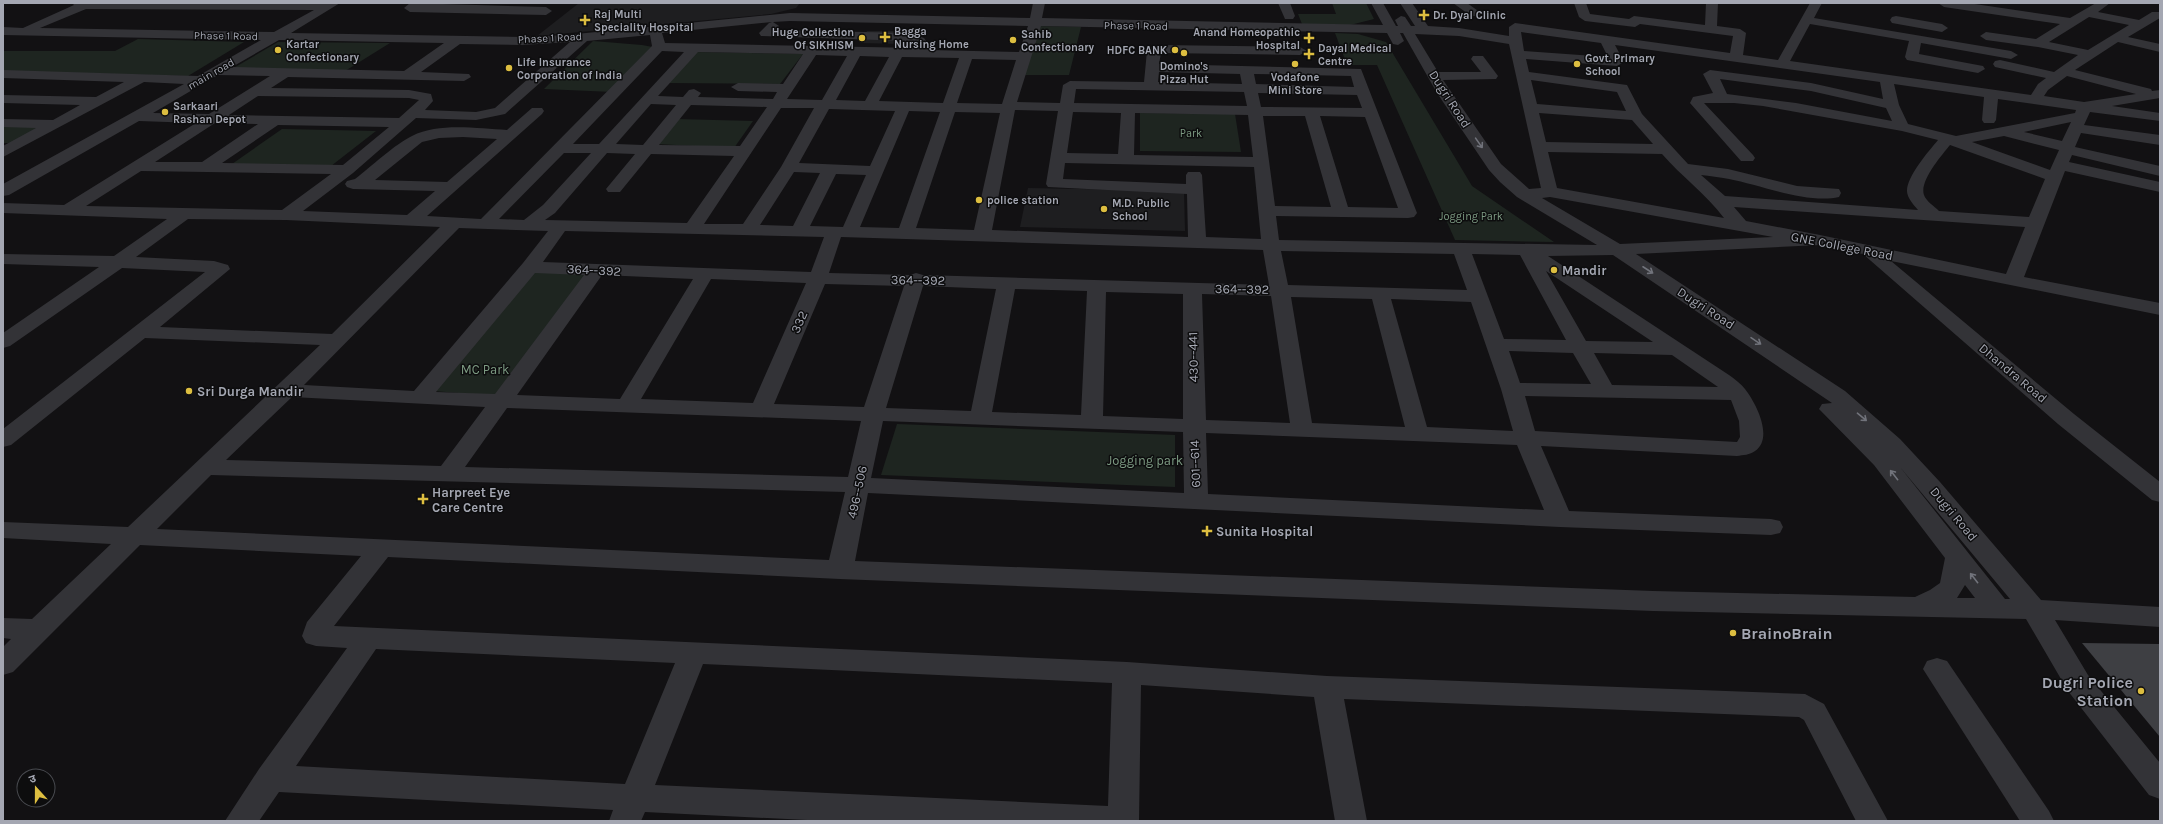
<svg xmlns="http://www.w3.org/2000/svg" width="2163" height="824" font-family="Karla,'Noto Sans Devanagari',sans-serif">
  <style>
    .built { fill: #1e1e20 }
    .green { fill: #1e2520 }
    .building { fill: #3e3f43 }
    .lines { fill: none; stroke-linecap: round; stroke-linejoin: round }
    .minor { fill: #333337; fill-rule: evenodd }
    .oneway { stroke: #71737b }
    .poi-dot { fill: #ddbe40; stroke: #0d0d0e; stroke-width: 1.5 }
    .labels { text-anchor: middle; dominant-baseline: central; stroke-width: 3; stroke-linejoin: round; paint-order: stroke }
    .far-poi-label { font-size: 11px; font-weight: bold; fill: #a4a7b2; stroke: #0d0d0e; text-anchor: start }
    .far-street-label { font-size: 11px; fill: #a4a7b2; stroke: #0d0d0e }
    .far-park-label { font-size: 11px; fill: #7d9b83; stroke: #0d0d0e }
    .street-label { font-size: 13px; fill: #a4a7b2; stroke: #0d0d0e }
    .poi-label { font-size: 13px; font-weight: bold; fill: #a4a7b2; stroke: #0d0d0e; text-anchor: start }
    .park-label { font-size: 13px; fill: #7d9b83; stroke: #0d0d0e }
    .near-poi-label { font-size: 16px; font-weight: bold; fill: #a4a7b2; stroke: #0d0d0e; text-anchor: start }
  </style>
  <rect width="100%" height="100%" fill="#121113"/>
  <g class="built">
    <polygon points="579,3 800,3 796,8 771,14 537,36"/>
    <polygon points="867,31 909,31 902,44 860,43"/>
    <polygon points="1028,188 1184,191 1185,231 1020,227"/>
  </g>
  <g class="green">
    <polygon points="1332,3 1366,3 1374,19 1350,25 1302,24 1298,14 1336,14"/>
    <polygon points="1037,26 1081,27 1069,75 1024,75"/>
    <polygon points="1335,33 1358,34 1386,42 1472,186 1554,242 1455,240 1377,65 1347,65"/>
    <polygon points="138,39 244,42 188,76 3,71 3,51 115,51"/>
    <polygon points="593,41 642,45 658,48 613,92 544,89"/>
    <polygon points="278,42 390,43 345,71 232,69"/>
    <polygon points="695,52 803,54 780,84 667,83"/>
    <polygon points="1140,113 1235,114 1241,152 1140,151"/>
    <polygon points="677,119 753,121 734,148 656,144"/>
    <polygon points="3,125 44,126 11,143 3,143"/>
    <polygon points="282,129 376,131 331,166 232,164"/>
    <polygon points="534,272 589,273 497,396 433,391"/>
    <polygon points="897,424 1175,435 1175,487 881,475"/>
  </g>
  <polygon class="building" points="2082,643 2160,644 2160,737"/>
  <g class="lines">
    <g class="minor">
      <path d="M72 3H340L291 33 522 37 566 35 790 13 1030 18 1033 3H1045L1042 18 1383 25 1371 3H1383L1396 26H1398L1395 20 1401 16 1405 17 1411 26H1415L1400 3H1412L1428 26 1459 28 1509 36V27L1515 23 1730 53 1733 36 1640 24 1635 27 1585 21 1579 17 1574 3H1586L1590 14 1629 19 1634 16 1705 25 1706 3H1718L1717 26 1740 29 1746 33 1743 55 1778 60 1810 3H1822L1814 18 2011 51 2018 55 2011 59 1921 43 1919 54 1983 66 1985 69 1978 73 1907 60 1905 57 1909 41 1810 24 1790 61 2031 95 2038 84 2046 78 1995 67 1993 64 1995 61 2000 60 2054 72 2078 55 2038 47 1986 40 1980 36 1986 32 2036 39 2060 24 1944 7 1938 3H1968L2070 18 2096 3H2110L2098 12 2139 20 2152 12H2160V18L2128 37 2160 44V52L2118 42 2075 70 2151 89 2152 91 2160 90V98L2112 106 2160 113V121L2090 112 2084 125 2160 135V145L2081 133 2075 147 2160 166V176L2072 155 2069 162 2160 182V192L2065 171 2024 277 2160 303V315L1891 261 2074 414 2160 482V502L2152 500 2058 424 1863 254 1820 245 1636 254 1845 391 1900 439 1940 482 2041 600 2160 607V627L2055 620 2088 675 2160 763V799L2149 795 2068 691 2026 619 1653 611 840 579 388 557 334 626 1127 662 1327 676 1805 694 1824 704 1888 821H1856L1804 720 1799 717 1344 699 1367 821H1335L1314 697 1141 685 1139 821H827L645 812 641 821H609L613 810 279 792 259 821H225L259 769 347 648 316 646 306 643 302 636 307 622 361 556 140 545 13 672 3 675V647L11 639 3 638V618L32 619 111 544 3 538V522L128 527 320 345 145 338 11 445 3 447V429L205 272 122 268 10 346 3 348V333L99 267 3 264V254L114 256 167 219 3 213V203L64 205 196 123 139 121 9 195 3 196V184L184 84 144 82 3 157V146L36 128 3 127V119L53 120 80 105 3 103V95L96 97 124 82 3 78V70L198 76 261 40 3 35V27L23 28 74 5ZM86 9 314 10 274 32 40 28ZM2089 17 2129 25 2088 50 2049 42ZM790 21 1028 26 1019 52 929 50 931 48 924 38 909 33 776 30 779 26 773 22ZM772 22 769 23 759 33 761 36 907 41 914 44 917 48 665 43 662 33ZM1041 26 1387 33 1393 44 1398 45 1404 41 1400 33H1403L1437 93 1489 170 1500 182 1517 197 1597 245 1279 240 1276 216 1408 218 1414 217 1417 213 1361 69 1159 64 1161 53 1300 55 1307 51 1300 47 1160 45 1149 48 1147 51 1144 82 1070 81 1063 85 1060 103 1017 102ZM1521 32 1601 43 1608 57 1524 51ZM1415 34 1459 36 1509 44 1541 188 1529 189 1501 164 1443 80 1496 79 1498 76 1483 56H1473L1471 59 1481 72H1438ZM650 35 652 46 481 219 427 216 542 114 544 111 542 108H532L507 130C478 129 440 122 412 136 395 144 371 167 355 179L347 181 345 184 347 187 353 189 435 191 407 215 303 211 353 173 416 118 476 120 505 114 587 41ZM279 40 444 43 404 71 232 67ZM570 42 495 108 476 112 425 110 433 101 431 94 409 90 271 88 288 77 464 81 471 77 469 74 421 72 460 44 522 45ZM1615 45 1880 82 1883 99 1811 83 1710 70 1703 74 1713 93 1693 97 1690 103 1741 161H1753L1755 158 1753 155 1704 103H1734L1763 106 1902 131 1938 140C1928 152 1907 176 1907 191 1907 198 1914 205 1918 210L1725 196 1701 175C1710 176 1719 177 1729 179 1761 185 1807 204 1839 197L1841 193 1839 189 1797 186 1728 169 1688 164 1642 114 1627 85 1529 72 1526 59 1617 66 1624 62ZM662 51 684 52 599 144H573ZM698 52 803 54 783 84 738 83 731 87 738 91 777 92 773 99 698 97 701 93 694 89 689 90 683 97 658 96ZM816 55 847 56 822 100 787 99ZM860 56 889 57 865 101 836 100ZM902 57 959 58 943 103 879 101ZM972 59 1016 60 1002 104 957 103ZM1159 72 1240 74 1242 84 1158 82ZM1254 74 1351 76 1354 87 1256 84ZM218 75 270 76 209 114 153 113ZM2067 76 2136 94 2084 102 2044 96 2048 90ZM1720 79 1811 91 1886 108 1892 121 1796 103 1727 94ZM1531 80 1617 92 1626 111 1537 104ZM1894 84 1984 97 1982 120 1984 123H1994L1996 120 1998 99 2076 110 2075 113 1956 136 1908 124 1899 105ZM1076 89 1244 92 1247 106 1074 103ZM1258 93 1357 95 1362 108 1261 107ZM258 96 409 98 419 100 399 118 229 115ZM651 104 676 105 643 145 616 144ZM691 105 767 107 740 146 659 145ZM781 108H814L781 167 743 224H704ZM829 109 895 111 870 166 799 163ZM1015 110 1058 111 1046 184 1048 187 1187 194 1188 237 992 230ZM909 111 940 112 899 228 860 227ZM955 112 1000 113 974 230 916 228ZM1073 112 1121 113 1118 154 1067 153ZM1135 113 1248 115 1253 157 1134 155ZM1539 113 1632 120 1653 144 1546 142ZM1263 116H1305L1331 207 1275 206ZM1320 116 1365 117 1398 208 1348 207ZM2071 122 2062 141 2024 132ZM215 123 258 124 202 162H155ZM278 125 389 127 343 165 222 163ZM2004 136 2059 150 2050 170 1972 142ZM463 137 497 139 447 182 375 180 422 142 439 138ZM1950 145 2045 179 2029 217 1939 211C1934 206 1926 201 1924 195 1919 181 1942 155 1950 145ZM1548 152 1662 154C1681 176 1706 194 1724 218L1557 188ZM564 153H591L543 205 524 220 499 219ZM607 153 635 154 606 189 608 192H620L651 154 734 156 687 223 545 220 555 213ZM1065 163 1254 167 1261 239 1206 237 1202 175 1200 172H1188L1186 175V184L1063 179ZM141 171 331 174 282 210 86 206ZM794 172 820 173 793 226 760 225ZM836 174 866 175 843 227 810 226ZM1550 197 1773 237 1620 244 1542 198ZM1734 207 2025 227 2006 274 1820 235 1746 221ZM188 219 286 220 440 227 332 334 160 327 230 269 228 265 214 261 136 257ZM459 228 548 231 523 263 414 391 304 385ZM565 231 824 237 811 272 543 262ZM841 237 1263 250 1269 285 923 275 916 273 910 275 829 273ZM1281 251 1454 254 1467 290 1288 285ZM1472 254 1520 255 1566 340 1504 339ZM1613 255 1832 403 1822 404 1819 409 1874 465 1945 558 1940 583 1930 590 1915 597 1653 591 855 561 868 493 1560 527 1771 535 1780 533 1783 527 1780 521 1771 519 1569 511 1541 446 1737 456C1743 455 1750 455 1755 451 1774 438 1756 403 1745 389 1741 384 1735 379 1729 375L1548 256ZM1546 271 1653 342 1586 341ZM535 273 584 275 495 394 436 392ZM602 275 693 279 620 399 517 395ZM711 279 806 283 753 403 641 399ZM825 284 904 286 864 407 774 404ZM923 286 996 289 971 411 886 408ZM1015 289 1087 291 1081 415 992 412ZM1106 292 1183 294V419L1103 416ZM1202 294 1271 296 1290 423 1206 420ZM1291 297 1372 299 1405 427 1312 423ZM1391 299 1471 302 1501 389 1513 431 1427 427ZM1509 351 1573 353 1591 384 1520 383ZM1594 353 1672 355 1718 387 1612 385ZM1525 396 1731 400 1739 421 1740 437 1737 442 1535 431ZM292 397 485 407 441 466 226 460ZM507 408 861 421 848 477 465 467ZM883 421 1183 432 1184 493 871 478ZM1206 433 1517 445 1544 510 1208 494ZM1900 467 2010 599H2005ZM211 475 845 492 829 560 157 529ZM1965 585 1975 598H1957ZM376 649 675 663 625 784 296 766ZM703 664 1112 683 1108 806 655 785Z"/>
      <polygon points="410,3 546,7 552,11 546,15 410,12 404,8"/>
      <polygon points="1278,3 1290,3 1295,16 1293,19 1285,19"/>
      <polygon points="1453,3 1467,3 1481,13 1479,16 1471,16"/>
      <polygon points="1896,16 1942,24 1948,28 1942,32 1892,23 1890,20 1892,17"/>
      <polygon points="1937,658 1947,661 2049,811 2054,821 2020,821 1923,669 1927,661"/>
    </g>
  </g>
  <defs><path id="oneway-shaft" d="M-6 0H5M1.5-3L5.5 0L1.5 3" fill="none" stroke-width="1.6" stroke-linecap="round" stroke-linejoin="round"/></defs>
  <g class="oneway">
    <use href="#oneway-shaft" transform="translate(1479 143) rotate(55)"/>
    <use href="#oneway-shaft" transform="translate(1648 270) rotate(33)"/>
    <use href="#oneway-shaft" transform="translate(1756 341) rotate(34)"/>
    <use href="#oneway-shaft" transform="translate(1862 417) rotate(40)"/>
    <use href="#oneway-shaft" transform="translate(1894 475) rotate(-128)"/>
    <use href="#oneway-shaft" transform="translate(1974 578) rotate(-128)"/>
  </g>
  <g class="poi-dot">
    <path d="M1422 9h4v4h4v4h-4v4h-4v-4h-4v-4h4z"/>
    <path d="M583 14h4v4h4v4h-4v4h-4v-4h-4v-4h4z"/>
    <path d="M883 31h4v4h4v4h-4v4h-4v-4h-4v-4h4z"/>
    <circle cx="862" cy="38" r="4"/>
    <path d="M1307 32h4v4h4v4h-4v4h-4v-4h-4v-4h4z"/>
    <circle cx="1013" cy="40" r="4"/>
    <circle cx="278" cy="50" r="4"/>
    <circle cx="1175" cy="50" r="4"/>
    <circle cx="1184" cy="53" r="4"/>
    <path d="M1307 48h4v4h4v4h-4v4h-4v-4h-4v-4h4z"/>
    <circle cx="1295" cy="64" r="4"/>
    <circle cx="1577" cy="64" r="4"/>
    <circle cx="509" cy="68" r="4"/>
    <circle cx="165" cy="112" r="4"/>
    <circle cx="979" cy="200" r="4"/>
    <circle cx="1104" cy="209" r="4"/>
    <circle cx="1554" cy="270" r="4"/>
    <circle cx="189" cy="391" r="4"/>
    <path d="M421 493h4v4h4v4h-4v4h-4v-4h-4v-4h4z"/>
    <path d="M1205 525h4v4h4v4h-4v4h-4v-4h-4v-4h4z"/>
    <circle cx="1733" cy="633" r="4"/>
    <circle cx="2141" cy="691" r="4"/>
  </g>
  <g class="labels">
    <g class="far-poi-label">
      <text x="594" y="14">Raj Multi<tspan x="594" dy="13">Speciality Hospital</tspan></text>
      <text x="1433" y="15">Dr. Dyal Clinic</text>
      <text x="894" y="31">Bagga<tspan x="894" dy="13">Nursing Home</tspan></text>
      <text x="854" y="32" text-anchor="end">Huge Collection<tspan x="854" dy="13">Of SIKHISM</tspan></text>
      <text x="1300" y="32" text-anchor="end">Anand Homeopathic<tspan x="1300" dy="13">Hospital</tspan></text>
      <text x="1021" y="34">Sahib<tspan x="1021" dy="13">Confectionary</tspan></text>
      <text x="286" y="44">Kartar<tspan x="286" dy="13">Confectionary</tspan></text>
      <text x="1318" y="48">Dayal Medical<tspan x="1318" dy="13">Centre</tspan></text>
      <text x="1167" y="50" text-anchor="end">HDFC BANK</text>
      <text x="1585" y="58">Govt. Primary<tspan x="1585" dy="13">School</tspan></text>
      <text x="517" y="62">Life Insurance<tspan x="517" dy="13">Corporation of India</tspan></text>
      <text x="1184" y="66" text-anchor="middle">Domino's<tspan x="1184" dy="13">Pizza Hut</tspan></text>
      <text x="1295" y="77" text-anchor="middle">Vodafone<tspan x="1295" dy="13">Mini Store</tspan></text>
      <text x="173" y="106">Sarkaari<tspan x="173" dy="13">Rashan Depot</tspan></text>
      <text x="987" y="200">police station</text>
      <text x="1112" y="203">M.D. Public<tspan x="1112" dy="13">School</tspan></text>
    </g>
    <g class="far-street-label">
      <text transform="translate(1136 26) rotate(1)">Phase 1 Road</text>
      <text transform="translate(226 36) rotate(1)">Phase 1 Road</text>
      <text transform="translate(550 38) rotate(-3)">Phase 1 Road</text>
      <text transform="translate(211 74) rotate(-30)">main road</text>
    </g>
    <g class="far-park-label">
      <text x="1191" y="133">Park</text>
      <text x="1471" y="216">Jogging Park</text>
    </g>
    <g class="street-label">
      <text transform="translate(1450 99) rotate(57)">Dugri Road</text>
      <text transform="translate(1842 246) rotate(11)">GNE College Road</text>
      <text transform="translate(594 270) rotate(3)">364--392</text>
      <text transform="translate(918 280) rotate(1)">364--392</text>
      <text transform="translate(1242 289) rotate(1)">364--392</text>
      <text transform="translate(1706 308) rotate(33)">Dugri Road</text>
      <text transform="translate(799 322) rotate(-66)">332</text>
      <text transform="translate(1193 357) rotate(-91)">430--441</text>
      <text transform="translate(2013 373) rotate(40)">Dhandra Road</text>
      <text transform="translate(1195 464) rotate(-92)">601--614</text>
      <text transform="translate(857 492) rotate(-78)">496--506</text>
      <text transform="translate(1954 514) rotate(50)">Dugri Road</text>
    </g>
    <g class="poi-label">
      <text x="1562" y="270">Mandir</text>
      <text x="197" y="391">Sri Durga Mandir</text>
      <text x="432" y="492">Harpreet Eye<tspan x="432" dy="15">Care Centre</tspan></text>
      <text x="1216" y="531">Sunita Hospital</text>
    </g>
    <g class="park-label">
      <text x="485" y="369">MC Park</text>
      <text x="1145" y="460">Jogging park</text>
    </g>
    <g class="near-poi-label">
      <text x="1741" y="633">BrainoBrain</text>
      <text x="2133" y="682" text-anchor="end">Dugri Police<tspan x="2133" dy="18">Station</tspan></text>
    </g>
  </g>
  <rect width="2163" height="824" fill="none" stroke="#a4a7b2" stroke-width="8"/>
  <g transform="translate(36 788) rotate(339)"><circle r="19" fill="#0d0d0e" stroke="#494b50"/>
  <path d="M0-3L7 15L0 10L-7 15Z" fill="#ddbe40"/>
  <text y="-6" font-size="11" font-weight="bold" text-anchor="middle" fill="#a4a7b2">उ</text>
  </g>
</svg>
